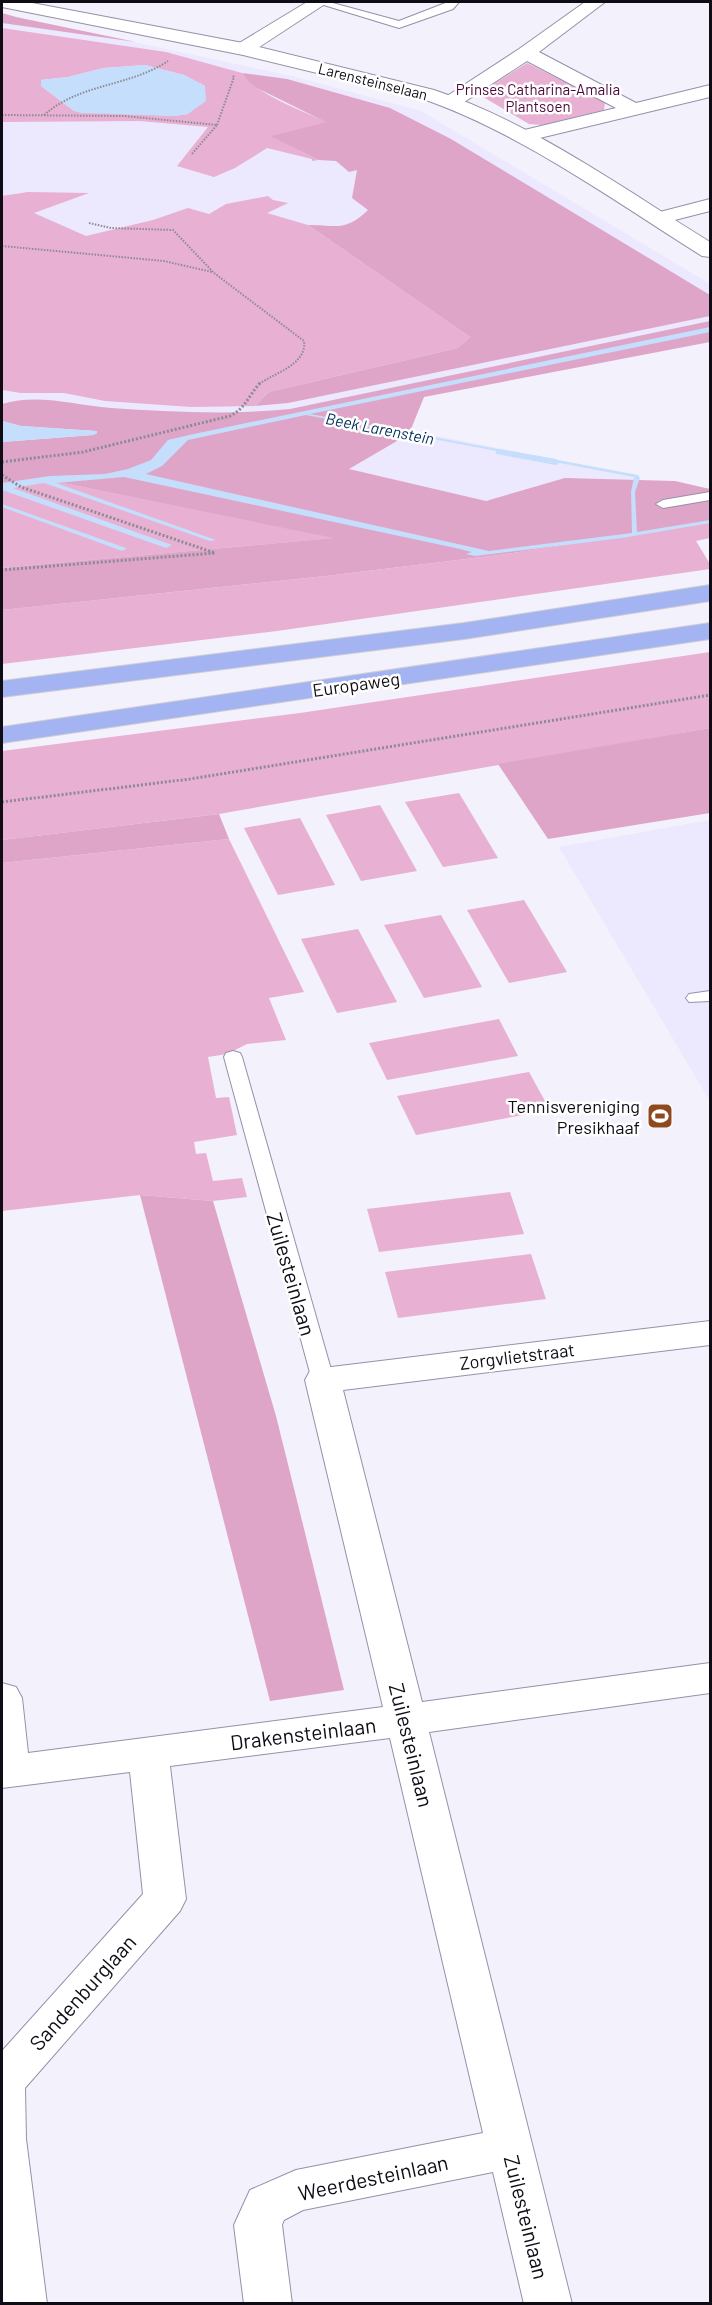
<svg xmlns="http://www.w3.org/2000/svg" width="712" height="2305" font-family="Barlow,sans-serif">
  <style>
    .built { fill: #ece8fd }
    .green { fill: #e8b0d2; fill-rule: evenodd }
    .forest { fill: #dea5c8 }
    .water { fill: #c4defb; fill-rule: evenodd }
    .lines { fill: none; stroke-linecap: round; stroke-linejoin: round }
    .stream { fill: #c4defb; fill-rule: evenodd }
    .lane-casing { stroke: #9690a9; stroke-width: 2 }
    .street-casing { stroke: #9690a9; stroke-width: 2 }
    .secondary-casing { stroke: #9690a9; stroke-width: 2 }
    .highway-casing { stroke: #cfced0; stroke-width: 2 }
    .path-far1 { stroke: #8c8a94; stroke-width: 2; stroke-dasharray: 1.5 1.5; stroke-linecap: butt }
    .path { stroke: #8c8a94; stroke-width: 3; stroke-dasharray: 2 2; stroke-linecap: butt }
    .lane { fill: #fff; fill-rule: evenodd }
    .street { fill: #fff; fill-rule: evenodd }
    .secondary { fill: #fff; fill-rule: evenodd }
    .highway { fill: #a4b4f2; fill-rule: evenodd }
    .labels { text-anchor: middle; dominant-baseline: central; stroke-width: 5; stroke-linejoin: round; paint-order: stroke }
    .far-street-label { font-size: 15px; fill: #0f0c15; stroke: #fff }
    .far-park-label { font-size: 15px; fill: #4b0739; stroke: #fff }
    .far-water-label { font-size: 16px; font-style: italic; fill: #002f59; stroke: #fff }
    .street-label { font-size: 18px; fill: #0f0c15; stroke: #fff }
    .poi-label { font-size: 18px; fill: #0f0c15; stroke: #fff; text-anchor: end }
    .near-street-label { font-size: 21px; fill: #0f0c15; stroke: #fff }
  </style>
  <rect width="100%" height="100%" fill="#f3f1fc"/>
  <g class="built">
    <polygon points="2,14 292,76 421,111 710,284 710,341 327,414 637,476 632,536 2,611"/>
    <polygon points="710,820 710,1101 559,847"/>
  </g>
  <g class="green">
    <path d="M2 28 166 52 242 73C257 95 303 111 327 122L271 136 319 160 312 161V159L267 148 235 168 214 177 177 166 208 127 140 121 2 122ZM145 65 184 75 205 86 188 114 174 116 74 111 41 86V80L68 77 104 68Z"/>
    <polygon points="527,63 605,102 604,110 542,125 529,124 478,94"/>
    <polygon points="28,192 89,193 34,213 86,236 153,220 188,208 209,214 226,204 268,196 273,200 288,203 267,213 308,225 470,337 458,348 269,392 255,406 191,407 105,401 64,393 21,393 2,390 2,196"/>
    <polygon points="42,482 58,482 335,538 2,568 2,489"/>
    <polygon points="710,523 710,538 696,541 710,564 710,569 277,631 2,664 2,610 326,576 499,555"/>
    <polygon points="710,652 710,728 219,814 2,840 2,751 300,713"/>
    <polygon points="459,793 498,858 443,867 405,802"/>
    <polygon points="380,805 417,871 361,881 326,815"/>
    <polygon points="300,818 335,885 278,895 244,828"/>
    <polygon points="229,839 304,992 269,998 286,1040 247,1044 227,1054 208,1057 216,1098 229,1097 237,1135 194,1142 196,1154 206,1153 213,1181 242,1178 247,1197 213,1201 140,1195 2,1211 2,863"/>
    <polygon points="524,900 567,972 509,983 467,910"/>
    <polygon points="441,915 482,987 424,998 384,925"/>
    <polygon points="358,929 397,1002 337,1013 301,939"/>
    <polygon points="499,1019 518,1056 387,1080 369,1043"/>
    <polygon points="529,1072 550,1110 416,1135 397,1096"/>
    <polygon points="510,1192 524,1234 379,1252 367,1209"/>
    <polygon points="531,1254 546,1299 398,1318 385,1272"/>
  </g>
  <g class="forest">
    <polygon points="2,13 16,17 136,42 2,23"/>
    <path d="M242 73 287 79 390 108 451 139 710 295V316L288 403 255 406 269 392 458 348 470 337 308 225C337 225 345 232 368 210L352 198 357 170 349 172 336 161 319 160 270 136 326 122 257 88 248 81Z"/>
    <path d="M710 321V342L424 397 409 434 349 469 486 501 565 478 675 481 710 489V523L499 555 326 576 2 610V568L333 538 58 482H42L2 489V442L93 435 97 433 96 431 21 426 2 421V404C38 393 74 405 111 408 171 412 230 415 290 409Z"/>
    <polygon points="710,728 710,813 548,839 498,764"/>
    <polygon points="219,814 229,839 2,863 2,840"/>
    <polygon points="140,1195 213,1201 276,1416 344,1690 270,1701"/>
  </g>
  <g class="water">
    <polygon points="145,65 184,75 205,86 206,101 188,114 174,116 81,113 74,111 41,86 41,80 68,77 104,68"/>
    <path d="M710 327V332L310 414 638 475 640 478 635 492 637 532 710 520V523L622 538 475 556 466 554 472 552 460 549 124 477 56 483 216 540 210 541 44 483 13 488 172 545 166 548 2 490V483L50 476 105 474 128 469 151 460 168 440 189 435ZM306 415 634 477 631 492 632 533 489 551 146 474 162 466 188 440Z"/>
    <polygon points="2,421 21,426 97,431 97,433 93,435 2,442"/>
    <polygon points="2,504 126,548 126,549 122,551 2,507"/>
  </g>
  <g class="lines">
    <polygon class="stream" points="499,449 556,459 560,462 556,465 496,454 496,450"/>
    <g class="lane-casing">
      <g id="lane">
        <polygon points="314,2 329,2 399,21 448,2 459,2 453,9 399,28"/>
        <polygon points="710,492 710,500 663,508 656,504 663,500"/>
        <polygon points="710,991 710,1001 689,1002 686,998 689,994"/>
        <polygon points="233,1051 240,1053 242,1057 334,1380 331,1385 323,1387 315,1385 312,1380 224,1057 226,1053"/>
      </g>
    </g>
    <g class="street-casing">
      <g id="street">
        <polygon points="307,2 328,2 250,53 236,53 234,49 236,45"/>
        <polygon points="585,2 605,2 539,52 636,103 710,85 710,97 523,142 516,140 513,136 516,132 616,108 527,61 458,106 444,106 441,102 444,98 519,49"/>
        <polygon points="710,199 710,211 659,224 652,222 649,218 652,214"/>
        <polygon points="710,1321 710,1345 343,1390 422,1702 710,1663 710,1693 429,1732 572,2304 524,2304 493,2172 303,2210 284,2220 282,2225 292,2304 244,2304 234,2225 250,2190 296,2170 483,2133 390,1738 170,1766 186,1899 180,1911 25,2088 26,2139 47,2304 2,2304 2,2051 143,1894 130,1772 2,1788 2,1683 16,1687 22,1698 28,1753 383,1707 305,1380 310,1371 323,1368"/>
      </g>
    </g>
    <g class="secondary-casing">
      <path id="secondary" d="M2 2H27L243 43 434 90C533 123 622 188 710 242V257L702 256C614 201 518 131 420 98L243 55 2 7Z"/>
    </g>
    <g class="highway-casing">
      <g id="highway">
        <polygon points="710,585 710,601 464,639 2,697 2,681 464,623"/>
        <polygon points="710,623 710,639 2,743 2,727"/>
      </g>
    </g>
    <g class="path-far1">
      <polyline points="2,115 124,116 217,125 191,155"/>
      <path d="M44 115C80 83 129 87 168 61"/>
      <polyline points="217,125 234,77 232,75"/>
      <path d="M89 223 111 228 173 230 214 273 304 341C307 365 274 373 259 384"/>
      <polyline points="2,246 164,261 212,272"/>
    </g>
    <g class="path">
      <path d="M2 462 83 452 230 416C245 409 249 395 260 383"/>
      <polyline points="2,475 21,487 215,553 2,570"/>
      <polyline points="2,802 190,779 710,695"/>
    </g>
    <use href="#lane" class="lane"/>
    <use href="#street" class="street"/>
    <use href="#secondary" class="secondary"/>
    <use href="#highway" class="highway"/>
  </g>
  <defs>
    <g id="stadium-square" transform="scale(1.35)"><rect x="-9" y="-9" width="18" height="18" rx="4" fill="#8e491e" stroke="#fff"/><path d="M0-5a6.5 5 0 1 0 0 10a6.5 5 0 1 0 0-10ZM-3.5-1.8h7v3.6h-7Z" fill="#fff"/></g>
  </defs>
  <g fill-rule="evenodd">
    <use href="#stadium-square" x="660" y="1116"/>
  </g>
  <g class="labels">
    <g class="far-street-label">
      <text transform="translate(373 81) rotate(14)">Larensteinselaan</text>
    </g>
    <g class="far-park-label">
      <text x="538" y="89">Prinses Catharina-Amalia<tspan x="538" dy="17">Plantsoen</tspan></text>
    </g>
    <g class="far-water-label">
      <text transform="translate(380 428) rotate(11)">Beek Larenstein</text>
    </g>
    <g class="street-label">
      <text transform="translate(356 684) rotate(-8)">Europaweg</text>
      <text transform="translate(517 1356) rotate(-7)">Zorgvlietstraat</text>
    </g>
    <g class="poi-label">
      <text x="640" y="1106">Tennisvereniging<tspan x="640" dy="21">Presikhaaf</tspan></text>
    </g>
    <g class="near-street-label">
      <text transform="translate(292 1274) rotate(74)">Zuilesteinlaan</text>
      <text transform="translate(303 1733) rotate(-7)">Drakensteinlaan</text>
      <text transform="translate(412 1745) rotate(76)">Zuilesteinlaan</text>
      <text transform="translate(82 1992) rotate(-48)">Sandenburglaan</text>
      <text transform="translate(373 2177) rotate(-12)">Weerdesteinlaan</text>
      <text transform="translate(527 2217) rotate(76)">Zuilesteinlaan</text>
    </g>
  </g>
  <rect width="712" height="2305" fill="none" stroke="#0f0c15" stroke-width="6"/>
</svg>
